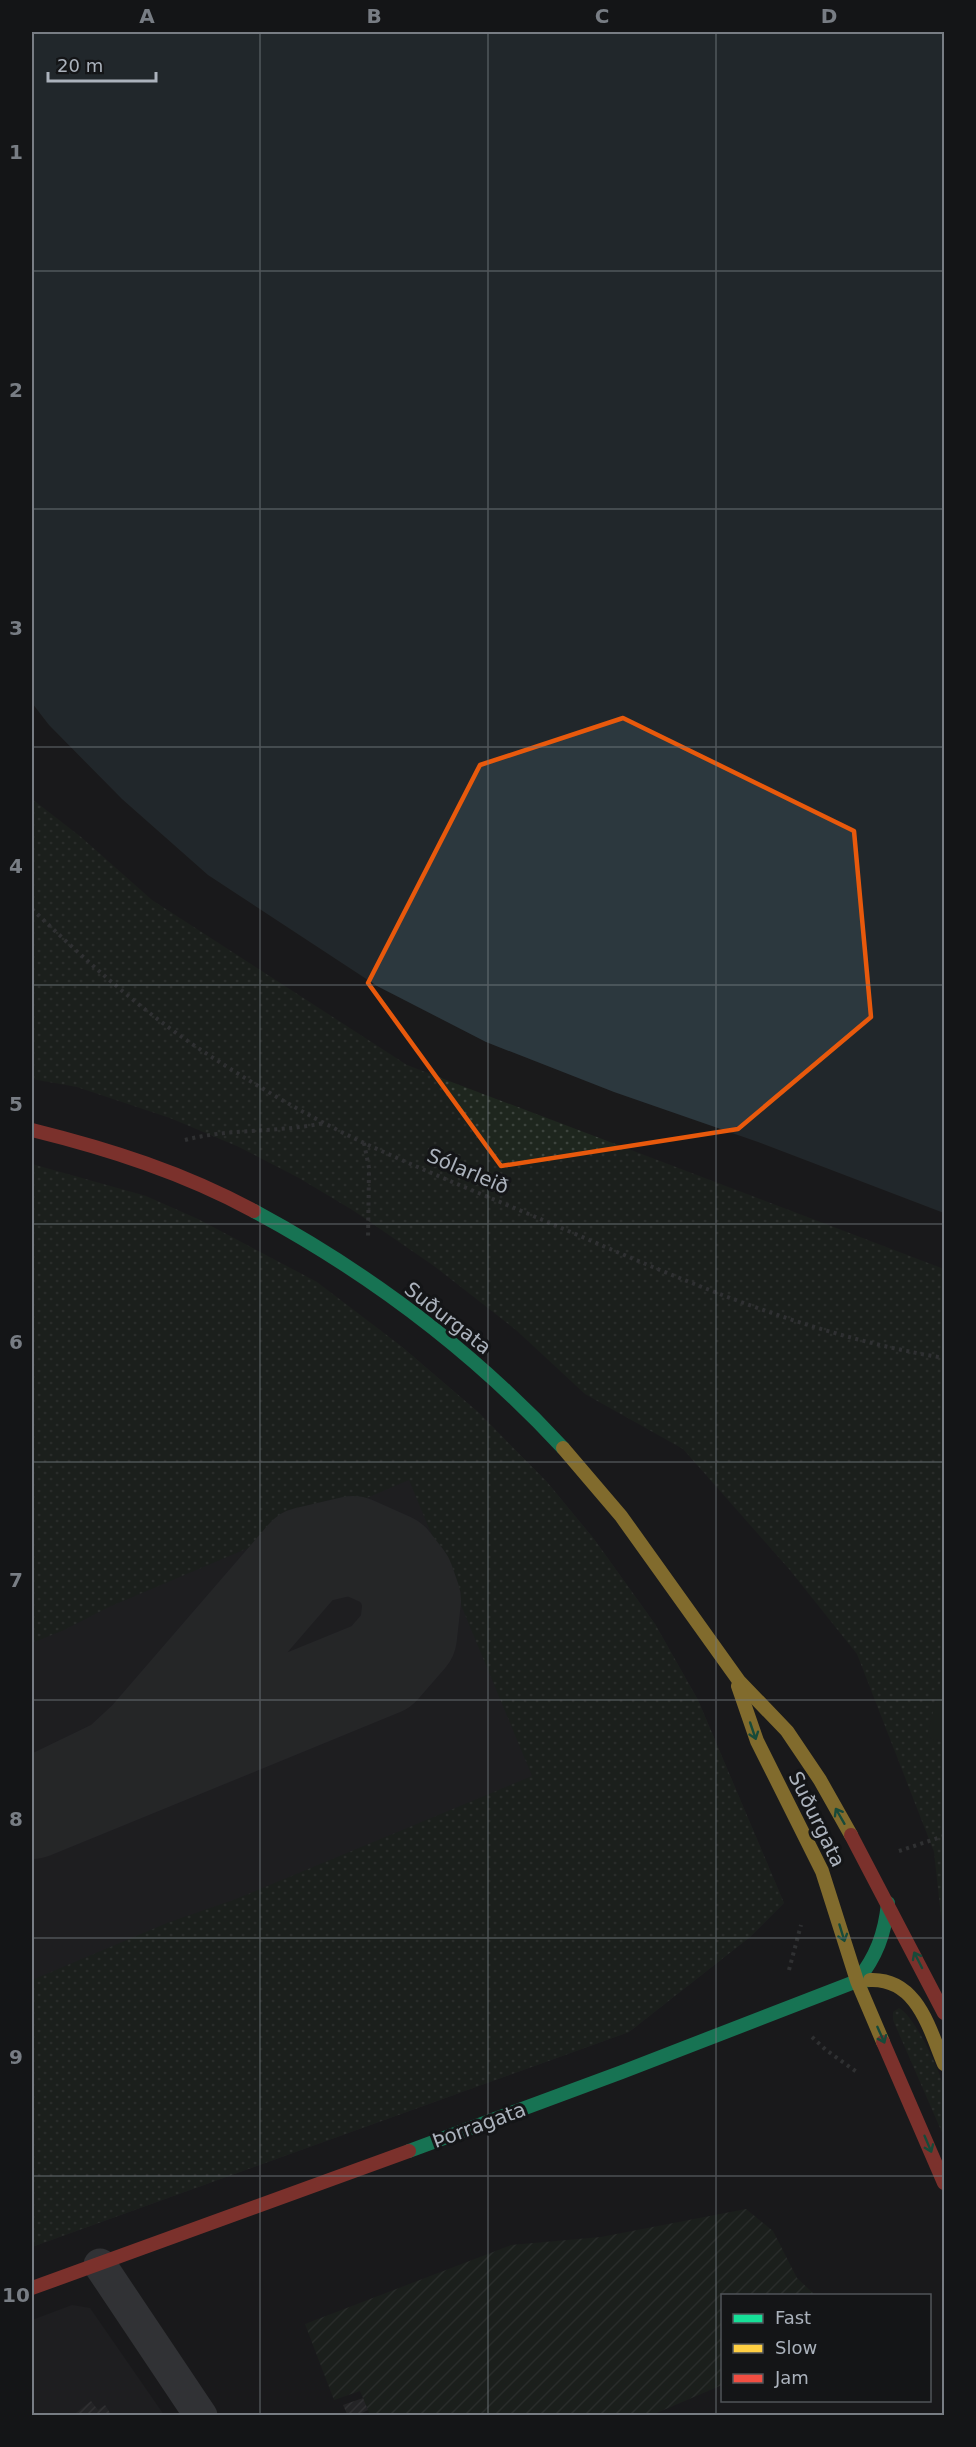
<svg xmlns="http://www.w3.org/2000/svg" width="976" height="2447" font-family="'DejaVu Sans',sans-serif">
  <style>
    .built { fill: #242427 }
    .grass { fill: url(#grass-dots) }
    .park { fill: #1e261e }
    .garden { fill: url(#garden-furrows) }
    .water { fill: #2c383e }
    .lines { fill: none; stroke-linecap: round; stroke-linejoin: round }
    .taxiway { stroke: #343537; stroke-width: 98 }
    .building { fill: url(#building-hatch) }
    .path { stroke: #4a4c4e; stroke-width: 4; stroke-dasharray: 3 4.5; stroke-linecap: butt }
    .street { stroke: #4e5054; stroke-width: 33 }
    .fast { stroke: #16e098; stroke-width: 14 }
    .slow { stroke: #ffcf43; stroke-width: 14 }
    .jam { stroke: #f24e42; stroke-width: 14 }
    .oneway { stroke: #15855e }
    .marked { fill: none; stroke: #e8590c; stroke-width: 4.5; stroke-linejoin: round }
    .grid { fill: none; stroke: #787d84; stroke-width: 1.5; stroke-opacity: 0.55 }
    .labels { text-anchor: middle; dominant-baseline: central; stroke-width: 6; stroke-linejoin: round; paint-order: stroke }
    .street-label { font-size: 20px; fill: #abb2bc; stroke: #141517 }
    .neatline { fill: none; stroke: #787d84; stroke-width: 2 }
    .grid-label { font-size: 20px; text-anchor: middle; font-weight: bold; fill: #787d84 }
  </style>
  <defs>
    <pattern id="grass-dots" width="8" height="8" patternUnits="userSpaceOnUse" patternTransform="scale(1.5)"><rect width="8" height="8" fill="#1e261e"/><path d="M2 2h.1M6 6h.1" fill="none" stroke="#3c433d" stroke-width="1.8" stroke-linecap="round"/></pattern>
    <pattern id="garden-furrows" width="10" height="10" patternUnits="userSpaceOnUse" patternTransform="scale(1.5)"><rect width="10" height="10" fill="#1e261e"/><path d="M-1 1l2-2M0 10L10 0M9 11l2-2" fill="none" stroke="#3c433d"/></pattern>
    <pattern id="building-hatch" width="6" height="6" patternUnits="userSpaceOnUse" patternTransform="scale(1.5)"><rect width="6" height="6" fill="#323233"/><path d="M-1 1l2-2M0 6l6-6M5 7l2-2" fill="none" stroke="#4d4d4f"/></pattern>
  </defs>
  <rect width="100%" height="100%" fill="#1a1a1b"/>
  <g class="built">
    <polygon points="32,1301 401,1346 478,1412 547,1482 594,1539 655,1624 698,1700 784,1903 750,1937 629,2032 32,2247"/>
    <polygon points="72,2305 90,2308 164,2415 32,2415 32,2320"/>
  </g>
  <g class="grass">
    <polygon points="32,799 81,837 152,900 407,1065 944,1269 944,1943 934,1852 857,1654 789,1569 683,1449 585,1394 516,1330 434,1266 354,1211 299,1178 239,1147 170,1118 77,1087 32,1079"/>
    <polygon points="32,1164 146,1196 198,1219 317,1282 401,1346 478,1412 547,1482 594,1539 655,1624 698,1700 784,1903 750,1937 629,2032 32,2247 32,1980 167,1923 236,1899 532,1776 409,1480 109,1607 64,1630 32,1643"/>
    <path d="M899 2008C914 2015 941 2072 944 2089 947 2104 944 2122 944 2137L893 2020V2012Z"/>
  </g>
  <polygon class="park" points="944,1667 944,1742 927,1737"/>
  <polygon class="garden" points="746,2209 773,2231 797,2278 815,2295 722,2296 722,2385 652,2415 370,2415 360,2391 334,2400 305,2324 511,2245 601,2237"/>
  <polygon class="water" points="32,32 944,32 944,1213 758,1142 614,1092 486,1042 377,986 208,875 122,799 49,725 32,703"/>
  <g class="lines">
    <polyline class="taxiway" points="32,1808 119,1766 147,1740 306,1556 353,1545 391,1562 405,1580 412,1600 408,1636 381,1667 32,1810"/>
  </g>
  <g class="building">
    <polygon points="363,2398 368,2410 356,2416 348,2416 343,2405"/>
    <polygon points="91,2401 98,2410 105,2405 112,2416 72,2416"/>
  </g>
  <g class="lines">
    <g class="path">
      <path d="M32 909C84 959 138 1008 198 1048 251 1083 307 1116 364 1143 433 1175 504 1203 573 1233 696 1286 812 1336 944 1358"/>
      <path d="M185 1140C230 1128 278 1133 324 1123"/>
      <polyline points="364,1143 369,1168 368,1239"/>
      <polyline points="899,1851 944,1836"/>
      <polyline points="789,1970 801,1925"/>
      <polyline points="812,2037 826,2050 858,2073"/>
    </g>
    <polyline class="street" points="100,2265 201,2416"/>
    <g class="fast">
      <path d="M254 1211C369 1273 474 1352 563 1448"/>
      <path d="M857 1981C876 1957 885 1934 888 1903"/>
      <polyline points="409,2151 622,2072 857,1981 870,1980"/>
    </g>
    <g class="slow">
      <polyline points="563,1448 621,1516 739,1681 787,1731 820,1780 851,1835"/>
      <polyline points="738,1686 757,1741 822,1871 857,1981 883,2042"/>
      <path d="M870 1980C917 1978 929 2028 944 2064"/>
    </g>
    <g class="jam">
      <path d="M32 1130C109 1149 184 1173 254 1211"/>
      <polyline points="851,1835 944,2013"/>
      <polyline points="883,2042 944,2183"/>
      <polyline points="32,2288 409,2151"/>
    </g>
  </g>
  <defs><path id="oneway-shaft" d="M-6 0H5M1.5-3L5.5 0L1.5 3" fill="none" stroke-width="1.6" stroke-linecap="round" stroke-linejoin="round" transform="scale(1.5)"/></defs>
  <g class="oneway">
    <use href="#oneway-shaft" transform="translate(753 1731) rotate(71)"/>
    <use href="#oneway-shaft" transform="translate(840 1816) rotate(-120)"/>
    <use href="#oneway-shaft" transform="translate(842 1933) rotate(73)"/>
    <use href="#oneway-shaft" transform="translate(918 1960) rotate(-117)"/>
    <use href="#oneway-shaft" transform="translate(881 2035) rotate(66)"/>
    <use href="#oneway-shaft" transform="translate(928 2144) rotate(67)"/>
  </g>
  <path d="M0 0H976V2447H0ZM623 718 854 831 871 1017 738 1129 501 1166 368 983 480 765Z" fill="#1a1a1b" fill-opacity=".55" fill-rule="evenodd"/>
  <path class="marked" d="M623 718 854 831 871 1017 738 1129 501 1166 368 983 480 765Z"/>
  <path class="grid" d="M260 32V2416M488 32V2416M716 32V2416M32 271H944M32 509H944M32 747H944M32 985H944M32 1224H944M32 1462H944M32 1700H944M32 1938H944M32 2176H944"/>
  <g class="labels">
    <g class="street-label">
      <text transform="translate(468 1171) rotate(23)">Sólarleið</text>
      <text transform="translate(448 1318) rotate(38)">Suðurgata</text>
      <text transform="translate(817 1819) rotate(64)">Suðurgata</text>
      <text transform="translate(479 2125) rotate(-20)">Þorragata</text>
    </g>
  </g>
  <rect width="976" height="2447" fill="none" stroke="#141517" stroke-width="66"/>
  <rect x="721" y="2294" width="210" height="108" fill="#141517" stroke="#505459" stroke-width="1.5"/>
  <rect x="733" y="2314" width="30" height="9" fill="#16e098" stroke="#505459" stroke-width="1.5"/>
  <text x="775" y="2324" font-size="18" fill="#abb2bc">Fast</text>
  <rect x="733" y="2344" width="30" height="9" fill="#ffcf43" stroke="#505459" stroke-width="1.5"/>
  <text x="775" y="2354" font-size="18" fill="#abb2bc">Slow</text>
  <rect x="733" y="2374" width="30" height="9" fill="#f24e42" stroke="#505459" stroke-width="1.5"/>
  <text x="775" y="2384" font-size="18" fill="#abb2bc">Jam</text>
  <path d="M48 72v9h108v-9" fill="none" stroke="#abb2bc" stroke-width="3"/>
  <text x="57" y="72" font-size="18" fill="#abb2bc" stroke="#141517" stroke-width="4.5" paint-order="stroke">20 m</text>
  <rect x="33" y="33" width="910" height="2381" class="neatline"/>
  <g class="grid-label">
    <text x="147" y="23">A</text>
    <text x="374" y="23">B</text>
    <text x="602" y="23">C</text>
    <text x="829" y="23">D</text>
    <text x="16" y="159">1</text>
    <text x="16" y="397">2</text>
    <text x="16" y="635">3</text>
    <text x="16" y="873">4</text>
    <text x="16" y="1111">5</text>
    <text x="16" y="1349">6</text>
    <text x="16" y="1587">7</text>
    <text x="16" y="1826">8</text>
    <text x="16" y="2064">9</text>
    <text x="16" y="2302">10</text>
  </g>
</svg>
